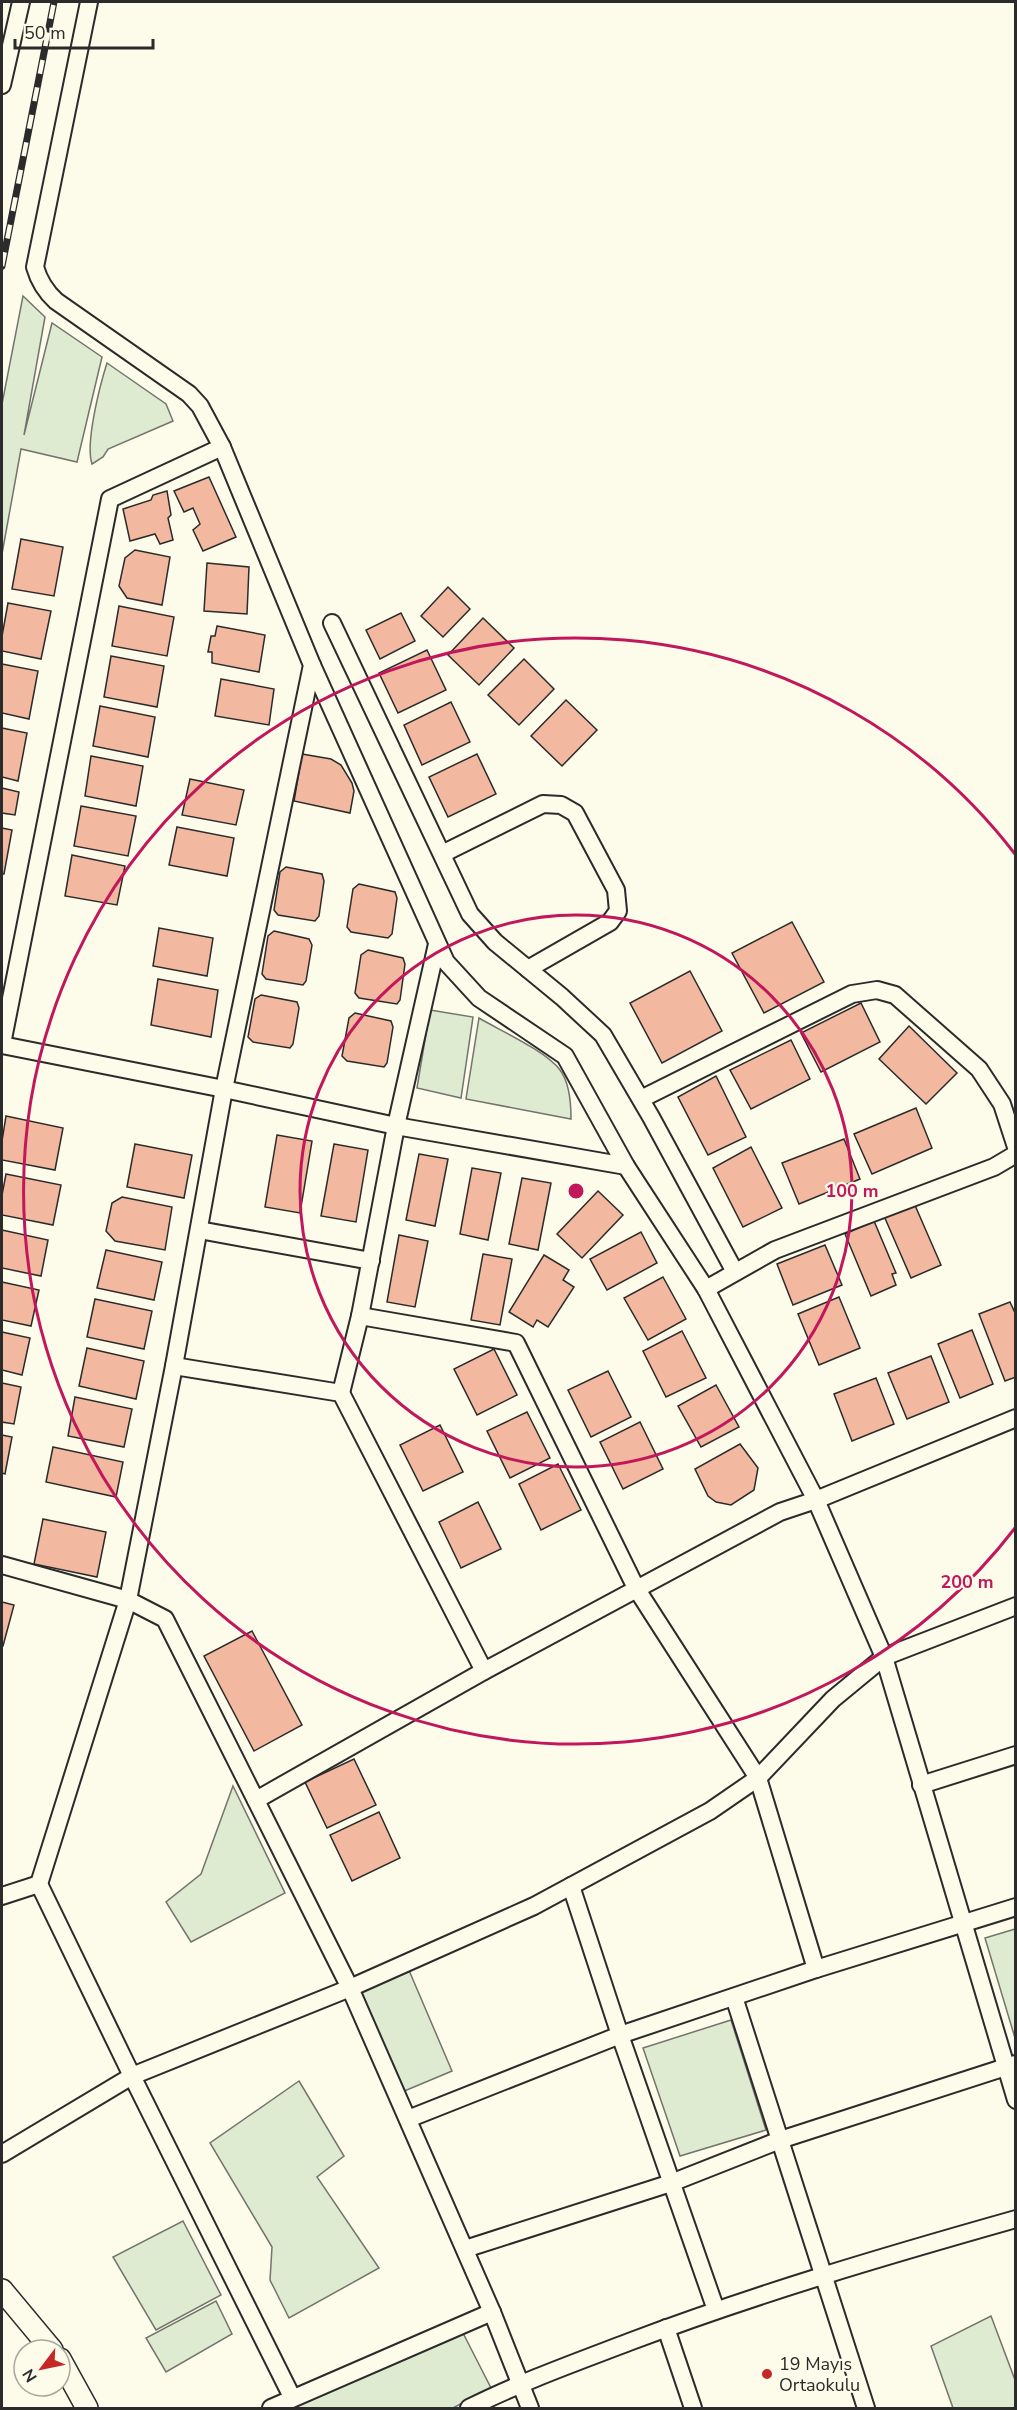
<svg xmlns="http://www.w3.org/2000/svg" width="1017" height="2410" font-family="'Nunito Sans',sans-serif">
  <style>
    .green { fill: #deebd1; stroke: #74746e; stroke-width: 1.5 }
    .building { fill: #f2b8a0; stroke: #2b2b2b; stroke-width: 1.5 }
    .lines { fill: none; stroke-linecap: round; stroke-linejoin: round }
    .minor-casing { stroke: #2b2b2b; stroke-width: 20 }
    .tertiary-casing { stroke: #2b2b2b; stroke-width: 24 }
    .minor { stroke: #fdfbea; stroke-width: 16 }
    .tertiary { stroke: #fdfbea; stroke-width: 21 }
    .rail-casing { stroke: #2b2b2b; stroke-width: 7 }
    .rail { stroke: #fdfbea; stroke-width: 4.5; stroke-dasharray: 14; stroke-linecap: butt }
    .ring { fill: none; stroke: #c2185b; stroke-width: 3 }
    .poi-dot { fill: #c62828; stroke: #fdfbea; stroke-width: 2 }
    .labels { text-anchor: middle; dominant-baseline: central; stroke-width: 4.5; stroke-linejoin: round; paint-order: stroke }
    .poi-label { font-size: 18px; fill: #2b2b2b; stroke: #fdfbea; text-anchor: start }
    .centre { fill: #c2185b; stroke: #fdfbea; stroke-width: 3 }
    .ring-label { font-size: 18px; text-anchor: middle; font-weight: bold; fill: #c2185b; stroke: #fdfbea; stroke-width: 4.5; stroke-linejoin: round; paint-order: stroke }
  </style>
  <rect width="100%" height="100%" fill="#fdfbea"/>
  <g class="green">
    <polygon points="23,296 45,317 24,435 52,323 102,357 77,462 21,449 2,554 2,404"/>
    <path d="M107 363 166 404 173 421 108 449 103 457 92 464C85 443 100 385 107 363Z"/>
    <polygon points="430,1010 473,1017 461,1098 417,1088"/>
    <path d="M479 1018C501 1031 546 1051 560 1070 570 1083 571 1104 571 1119L466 1099Z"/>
    <polygon points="233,1786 285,1893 191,1942 166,1902 201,1874"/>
    <polygon points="1015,1929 1016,1929 1015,2038 985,1938"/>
    <polygon points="408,1968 452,2071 402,2092 355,1991"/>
    <polygon points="731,2020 766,2130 680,2156 643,2048"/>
    <polygon points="299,2081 344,2156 317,2177 379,2268 289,2318 270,2280 272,2247 210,2143"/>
    <polygon points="183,2221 221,2295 156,2330 113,2257"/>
    <polygon points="216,2301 232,2334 166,2372 146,2338"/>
    <polygon points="991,2316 1015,2380 1015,2408 953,2408 931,2346"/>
    <polygon points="463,2333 491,2388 453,2408 287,2408"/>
  </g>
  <g class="building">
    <polygon points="209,477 236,537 203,551 193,530 200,524 193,508 184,512 174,491"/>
    <polygon points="167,491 171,515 168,518 173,540 160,544 155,534 130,541 123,509 151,500 153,495"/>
    <polygon points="21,539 63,547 54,596 12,589"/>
    <polygon points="135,550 170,557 162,605 127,598 119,586 125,558"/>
    <polygon points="207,563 249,567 247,614 204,611"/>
    <polygon points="448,587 470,609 443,637 421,616"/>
    <polygon points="8,603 51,611 41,659 2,651 2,636"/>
    <polygon points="119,606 174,617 167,656 112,646"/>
    <polygon points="401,613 415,641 380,659 366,630"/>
    <polygon points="483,618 514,648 479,685 448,655"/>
    <polygon points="217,626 265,635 259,672 212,663 212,652 208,652 211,636 215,636"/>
    <polygon points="427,650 446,690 398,713 379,673"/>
    <polygon points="111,656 164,666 157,707 104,697"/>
    <polygon points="524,659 554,689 519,725 488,695"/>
    <polygon points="2,664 38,671 29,719 2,713"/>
    <polygon points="221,679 274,689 269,725 215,716"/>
    <polygon points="566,700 597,730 562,766 531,736"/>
    <polygon points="451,702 470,742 422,765 404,725"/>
    <polygon points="100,706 155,717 148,757 93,746"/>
    <polygon points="2,728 27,733 18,781 2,777"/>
    <polygon points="302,754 331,759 341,765 352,783 354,791 350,813 294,801"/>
    <polygon points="477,754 496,794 448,817 429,777"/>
    <polygon points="91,756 143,766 136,806 85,796"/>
    <polygon points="190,779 244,790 236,825 182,815"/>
    <polygon points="2,788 19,792 15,815 2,813"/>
    <polygon points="81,806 136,816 128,856 74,846"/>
    <polygon points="177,827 234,838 227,876 169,865"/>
    <polygon points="2,828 12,830 4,874 2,874"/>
    <polygon points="72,855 125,866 117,905 65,896"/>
    <polygon points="286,867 322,874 324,881 319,916 315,921 278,915 274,910 280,872"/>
    <polygon points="359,884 395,892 397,898 392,934 388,938 351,932 347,927 353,889"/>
    <polygon points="792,922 824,982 764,1013 732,953"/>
    <polygon points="159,928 213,938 207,976 153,966"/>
    <polygon points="274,931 309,939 312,945 306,981 303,985 266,979 262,974 268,936"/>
    <polygon points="368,950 403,958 405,964 400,1000 397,1004 359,998 355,993 361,955"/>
    <polygon points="690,971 722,1031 662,1063 630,1003"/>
    <polygon points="158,979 218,990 211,1037 151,1025"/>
    <polygon points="261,995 297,1002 299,1008 293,1044 290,1048 253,1042 248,1037 255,999"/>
    <polygon points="861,1003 880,1042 821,1072 801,1033"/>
    <polygon points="355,1013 391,1021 393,1027 387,1063 384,1067 347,1061 342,1056 349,1018"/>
    <polygon points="909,1026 957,1073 926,1104 879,1059"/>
    <polygon points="791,1040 810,1079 751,1109 730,1070"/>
    <polygon points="716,1076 746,1137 708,1155 678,1097"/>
    <polygon points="916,1108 932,1148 872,1174 854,1134"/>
    <polygon points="6,1116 63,1128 55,1170 2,1160 2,1141"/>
    <polygon points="277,1135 312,1141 300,1213 265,1207"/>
    <polygon points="844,1139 860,1179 799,1204 782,1163"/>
    <polygon points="135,1144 192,1155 184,1198 127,1187"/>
    <polygon points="334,1144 368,1150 356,1222 321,1216"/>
    <polygon points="751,1147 782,1208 743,1227 713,1168"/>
    <polygon points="419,1154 448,1159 435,1226 406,1220"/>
    <polygon points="472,1168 501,1173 488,1240 460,1234"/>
    <polygon points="6,1174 61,1185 53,1225 2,1215 2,1195"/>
    <polygon points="522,1178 551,1183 538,1250 509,1244"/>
    <polygon points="598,1191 623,1215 582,1258 557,1234"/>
    <polygon points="122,1197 172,1207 165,1250 115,1241 106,1231 112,1203"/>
    <polygon points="914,1203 941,1265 911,1278 884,1216"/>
    <polygon points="874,1221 896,1273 892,1274 896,1285 871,1296 845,1234"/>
    <polygon points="2,1230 48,1240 41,1276 2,1268"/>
    <polygon points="641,1232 657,1263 607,1290 590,1259"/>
    <polygon points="399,1235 428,1241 415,1307 387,1302"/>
    <polygon points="825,1245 842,1285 793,1305 777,1264"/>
    <polygon points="106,1250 162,1262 154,1300 97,1288"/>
    <polygon points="483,1254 512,1259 500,1325 471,1320"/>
    <polygon points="544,1255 569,1270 563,1280 574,1287 548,1327 537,1320 533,1327 509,1312"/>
    <polygon points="663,1277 686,1319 648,1340 624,1298"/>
    <polygon points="2,1282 39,1290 31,1326 2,1320"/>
    <polygon points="839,1297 860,1348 819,1365 798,1314"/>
    <polygon points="95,1299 152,1311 144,1349 87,1337"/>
    <polygon points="1010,1302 1016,1315 1016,1377 1005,1381 979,1314"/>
    <polygon points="972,1330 993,1384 960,1398 938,1344"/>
    <polygon points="682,1331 706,1378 666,1397 643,1351"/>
    <polygon points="2,1332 30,1338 22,1375 2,1370"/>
    <polygon points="87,1348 144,1361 136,1399 79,1386"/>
    <polygon points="494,1349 517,1395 477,1415 454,1369"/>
    <polygon points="931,1356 949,1402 907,1419 888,1373"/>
    <polygon points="608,1371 631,1417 591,1437 568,1390"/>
    <polygon points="876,1378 894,1424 852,1441 834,1394"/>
    <polygon points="2,1383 21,1387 14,1424 2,1422"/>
    <polygon points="716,1385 739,1427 701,1447 678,1406"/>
    <polygon points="75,1397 132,1409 124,1447 68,1436"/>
    <polygon points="527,1412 550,1458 510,1478 487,1431"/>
    <polygon points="640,1422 663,1469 623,1489 600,1442"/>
    <polygon points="440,1425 463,1472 423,1491 400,1445"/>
    <polygon points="2,1435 12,1437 5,1474 2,1473"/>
    <polygon points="740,1444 758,1468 754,1490 731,1505 716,1502 708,1496 695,1469"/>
    <polygon points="53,1447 123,1462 116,1497 46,1482"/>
    <polygon points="558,1464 581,1510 541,1530 519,1484"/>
    <polygon points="478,1502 501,1549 461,1568 439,1522"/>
    <polygon points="43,1519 106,1532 97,1577 34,1564"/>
    <polygon points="2,1602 14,1605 3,1646 2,1646"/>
    <polygon points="252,1631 302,1725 254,1751 204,1656"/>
    <polygon points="354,1759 376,1805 327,1828 305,1782"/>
    <polygon points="379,1812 400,1858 352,1881 330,1835"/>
  </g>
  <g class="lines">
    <g class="minor-casing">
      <g id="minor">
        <polyline points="2,85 21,2"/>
        <polyline points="332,623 470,914 495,942 562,997 603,1035 651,1117 735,1272"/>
        <polyline points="312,665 446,962 479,998 565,1056 626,1166 706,1289 816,1500 884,1657 1016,2100"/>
        <polyline points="442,854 543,804 561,805 575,813 616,890 618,911 610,922 528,969"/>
        <polyline points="2,1044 110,499 222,447"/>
        <polyline points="2,1045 224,1089 396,1126 626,1166"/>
        <polyline points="641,1099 852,994 877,990 895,995 979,1069 1002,1104 1016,1147"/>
        <polyline points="199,1230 371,1261"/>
        <polyline points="706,1289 775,1250 994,1167 1016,1154"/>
        <polyline points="360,1316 516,1343 636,1588 758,1778 816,1969"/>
        <polyline points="174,1366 341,1393 484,1671"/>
        <polyline points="341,1393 360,1316 396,1126 437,944"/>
        <polyline points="2,1565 128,1600 165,1619 350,1988 492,2312 530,2408"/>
        <polyline points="921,1785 1016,1755"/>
        <polyline points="256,1800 484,1671 780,1512 816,1500 1016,1418"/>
        <path d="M39 1884 128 1600 174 1366 224 1089 312 665 222 447 200 406 189 394 56 301C45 291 39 281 35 267L89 2"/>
        <polyline points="571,1886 620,2035 716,2310"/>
        <polyline points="2,1896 39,1884 132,2076 292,2397"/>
        <polyline points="734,1997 866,2408"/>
        <polyline points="408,2119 620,2035 816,1969 1016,1907"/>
        <polyline points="2,2154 132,2076 350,1988 534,1906 710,1811 758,1778 833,1699 884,1657 1016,1606"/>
        <polyline points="465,2249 671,2183 780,2140 1015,2064"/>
        <polyline points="666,2328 693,2408"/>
        <polyline points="271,2408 492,2312"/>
        <path d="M469 2408C521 2382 574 2363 629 2342 756 2294 885 2256 1016 2219"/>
      </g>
    </g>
    <g class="tertiary-casing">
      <g id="tertiary">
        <polyline points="2,2290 52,2350"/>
        <polyline points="60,2359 87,2408"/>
      </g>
    </g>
    <use href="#minor" class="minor"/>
    <use href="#tertiary" class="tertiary"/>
    <g class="rail-casing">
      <polyline id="rail" points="2,266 54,2"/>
    </g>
    <use href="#rail" class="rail"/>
  </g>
  <g class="ring">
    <circle cx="576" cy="1191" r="276"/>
    <path d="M1015 1528A553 553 0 1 1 1015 854"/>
  </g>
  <circle class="poi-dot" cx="767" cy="2374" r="6"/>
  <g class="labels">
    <g class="poi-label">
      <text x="779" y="2364">19 Mayıs<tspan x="779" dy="21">Ortaokulu</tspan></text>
    </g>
  </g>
  <circle cx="576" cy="1191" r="9" class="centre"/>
  <g class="ring-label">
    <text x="852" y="1197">100 m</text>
    <text x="967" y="1588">200 m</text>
  </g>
  <rect width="1017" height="2410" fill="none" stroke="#2b2b2b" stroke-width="6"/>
  <g transform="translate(42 2368) rotate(238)"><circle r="28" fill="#fdfbea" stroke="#a9a89e" stroke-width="1.5"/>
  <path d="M0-4.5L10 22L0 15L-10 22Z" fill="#c62828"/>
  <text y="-9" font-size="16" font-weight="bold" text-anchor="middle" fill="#2b2b2b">N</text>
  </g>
  <path d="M15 39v9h138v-9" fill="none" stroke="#2b2b2b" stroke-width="3"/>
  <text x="24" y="39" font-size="18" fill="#2b2b2b" stroke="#fdfbea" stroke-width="4.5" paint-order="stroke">50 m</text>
</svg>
